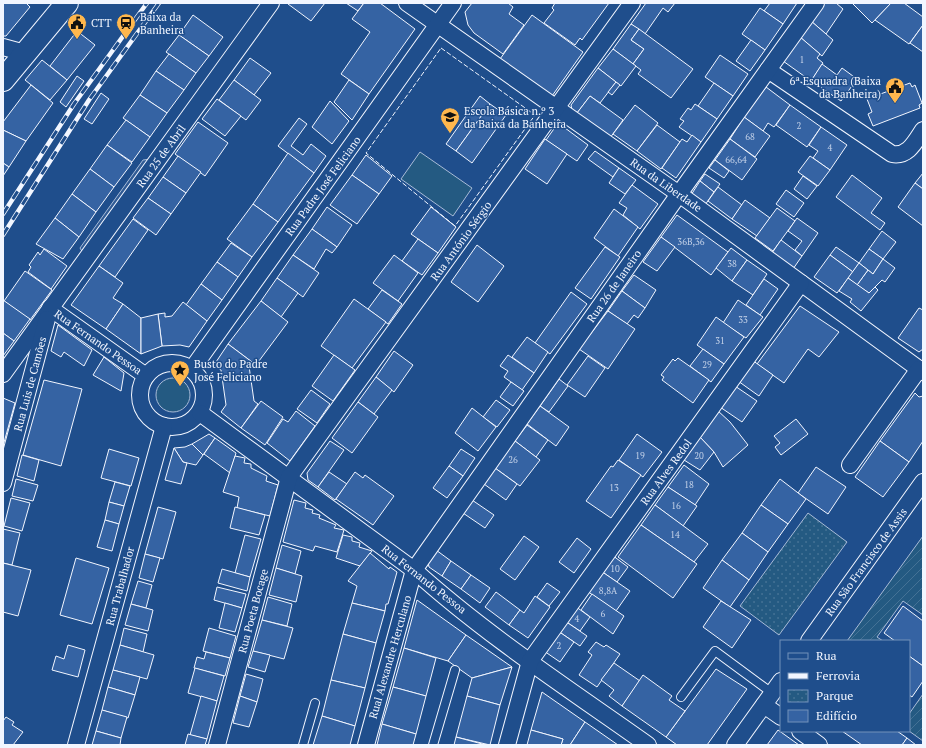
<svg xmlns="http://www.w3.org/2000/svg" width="926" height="748" font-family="'PT Serif',serif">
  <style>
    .grass { fill: #245a82; stroke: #a8bbd7 }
    .park { fill: url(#park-dots); stroke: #a8bbd7 }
    .garden { fill: url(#garden-furrows); stroke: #a8bbd7 }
    .parking { fill: #305b95; stroke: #a8bbd7 }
    .building { fill: #3563a3; stroke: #f2f6ff }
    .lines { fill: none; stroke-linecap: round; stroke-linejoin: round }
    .lane-casing { stroke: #f2f6ff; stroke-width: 10 }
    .street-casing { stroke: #f2f6ff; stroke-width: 18 }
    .primary-casing { stroke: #f2f6ff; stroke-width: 24 }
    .lane { stroke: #1f4e8c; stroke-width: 8 }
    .street { stroke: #1f4e8c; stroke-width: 16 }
    .primary { stroke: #1f4e8c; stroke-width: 22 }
    .rail-casing { stroke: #f2f6ff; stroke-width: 4.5 }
    .rail { stroke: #1f4e8c; stroke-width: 3; stroke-dasharray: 9; stroke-linecap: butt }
    .fence { stroke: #f2f6ff; stroke-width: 1; stroke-dasharray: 5 2; stroke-linecap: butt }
    .labels { text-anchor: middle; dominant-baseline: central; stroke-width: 3; stroke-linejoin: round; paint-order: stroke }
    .number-label { font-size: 9px; fill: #c3d1e8 }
    .poi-label { font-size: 11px; fill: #f2f6ff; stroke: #1f4e8c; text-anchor: start }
    .street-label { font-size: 11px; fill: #f2f6ff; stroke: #1f4e8c }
  </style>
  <defs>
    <pattern id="park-dots" width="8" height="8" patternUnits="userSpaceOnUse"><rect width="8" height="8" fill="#245a82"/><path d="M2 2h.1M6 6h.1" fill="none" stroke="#447295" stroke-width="1.8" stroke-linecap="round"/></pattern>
    <pattern id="garden-furrows" width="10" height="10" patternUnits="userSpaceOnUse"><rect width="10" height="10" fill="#245a82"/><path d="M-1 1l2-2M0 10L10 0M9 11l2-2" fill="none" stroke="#447295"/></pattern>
  </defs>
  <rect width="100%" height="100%" fill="#1f4e8c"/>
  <g class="grass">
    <polygon points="420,152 472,188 453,216 401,179"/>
    <circle cx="173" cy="395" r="17"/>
  </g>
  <polygon class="park" points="808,513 847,542 779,635 740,606"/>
  <g class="garden">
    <polygon points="923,536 923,615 903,601 877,637 883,641 847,641"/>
    <polygon points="923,694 923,741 909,731 909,714"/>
  </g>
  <polygon class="parking" points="151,159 83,253 80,248 143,160"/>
  <g class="building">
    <polygon points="3,3 26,3 30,7 6,36 3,36"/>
    <polygon points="289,3 325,3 311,21 288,4"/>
    <polygon points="346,3 364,3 358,11"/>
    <polygon points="364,3 380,3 415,29 369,94 341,74 370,32 352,19"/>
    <polygon points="472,3 508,3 513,7 509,14 524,25 503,54 474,33 468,25 465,12"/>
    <polygon points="555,3 609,3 582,40 580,38 575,45 544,23 554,10 552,8"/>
    <polygon points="646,3 675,3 668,12 663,8 645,34 631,24"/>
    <polygon points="770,3 797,3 783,24 764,11"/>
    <polygon points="823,3 836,3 843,9 826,34 811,21"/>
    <polygon points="852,3 891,3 872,23"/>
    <polygon points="891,3 904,3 923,17 923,25 909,44 875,20"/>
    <polygon points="760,8 783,24 765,50 742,34"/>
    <polygon points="193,15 223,37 209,56 179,35"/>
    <polygon points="532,15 583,52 552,96 500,59"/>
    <polygon points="811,21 833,40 822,56 800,37"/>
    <polygon points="631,24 639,29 631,40 644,49 633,64 613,49"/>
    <polygon points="923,25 923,52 910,43"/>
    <polygon points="639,29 693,69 671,98 638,74 641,70 633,64 644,49 631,40"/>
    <polygon points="77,31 95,45 67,80 50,66"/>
    <polygon points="179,35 209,56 196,73 166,52"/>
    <polygon points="800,37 820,54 817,58 823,63 811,81 783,61"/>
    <polygon points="751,40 765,50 750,71 736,61"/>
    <polygon points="613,49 636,66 621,86 598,68"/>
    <polygon points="169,54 196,73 184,90 156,71"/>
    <polygon points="720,55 748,74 733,96 705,77"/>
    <polygon points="250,58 271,73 254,95 234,80"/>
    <polygon points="42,60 67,80 50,100 25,80"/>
    <polygon points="822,64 837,75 842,68 857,79 841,101 811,81"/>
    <polygon points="598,68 616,82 600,103 590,96 577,113 572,110 571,105"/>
    <polygon points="156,71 184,90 167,113 140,95"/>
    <polygon points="77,76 84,81 66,107 60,102"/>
    <polygon points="234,80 261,100 246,120 219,100"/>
    <polygon points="349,80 369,94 352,120 334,102"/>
    <polygon points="616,82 620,85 612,95 608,92"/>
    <polygon points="714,83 733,96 717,119 698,106"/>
    <polygon points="910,83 912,87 915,85 922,103 919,105 920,108 873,126 868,114 872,112 867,99"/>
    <polygon points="31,85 53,103 26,141 3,130 3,122"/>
    <polygon points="766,87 790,105 774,127 768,123 763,131 744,117"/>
    <polygon points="101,93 109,99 92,124 84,119"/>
    <polygon points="140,95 167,113 150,137 123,118"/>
    <polygon points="480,96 490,104 456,151 446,144"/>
    <polygon points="590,96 623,120 610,138 577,113"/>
    <polygon points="217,99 241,116 225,136 202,119"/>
    <polygon points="330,101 349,121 332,144 312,127"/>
    <polygon points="490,104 506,115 472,163 456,151"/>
    <polygon points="695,104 717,119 701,142 679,127 684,121 680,119 688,108 691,110"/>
    <polygon points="635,105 658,123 637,151 613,134"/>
    <polygon points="790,105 821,127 807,147 776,125"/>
    <polygon points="744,117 770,136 755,157 730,139"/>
    <polygon points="299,118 307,124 291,146 303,155 311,144 326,156 314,173 278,146"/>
    <polygon points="126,120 150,137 132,162 107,145"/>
    <polygon points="198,122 228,143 205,176 175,154"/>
    <polygon points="561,125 588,145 577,161 546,140 556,126"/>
    <polygon points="657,125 680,142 661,169 637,151"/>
    <polygon points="821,127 847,145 830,170 813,158 818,151 809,145"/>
    <polygon points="3,130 26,141 9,167 3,163"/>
    <polygon points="692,135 701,142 676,178 662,168 682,139 687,142"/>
    <polygon points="545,139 567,154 547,184 525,169"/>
    <polygon points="730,139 757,159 742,180 715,160"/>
    <polygon points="107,145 132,163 114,187 90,169"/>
    <polygon points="595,151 619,168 613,177 588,159"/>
    <polygon points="288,153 314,173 278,222 253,204"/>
    <polygon points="366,155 392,176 379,194 352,175"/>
    <polygon points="178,156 201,172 186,193 163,177"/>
    <polygon points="810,156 830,170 818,186 798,172"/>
    <polygon points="715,160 729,171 724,178 709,168"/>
    <polygon points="3,163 9,167 3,176"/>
    <polygon points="619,168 636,180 625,194 609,183"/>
    <polygon points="90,169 114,187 96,212 72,194"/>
    <polygon points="923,173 923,189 915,183"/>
    <polygon points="705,174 720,184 714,192 700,181"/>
    <polygon points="352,175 379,194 357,224 330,205"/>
    <polygon points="852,175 882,198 871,213 885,223 880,230 836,197"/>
    <polygon points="803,176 817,186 807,199 794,189"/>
    <polygon points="163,177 186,193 171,214 148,198"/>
    <polygon points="700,181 714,192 705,205 691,195"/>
    <polygon points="915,183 923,189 923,226 898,207"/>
    <polygon points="632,185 658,204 640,229 623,215 627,208 619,203"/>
    <polygon points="718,187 742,205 732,219 708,201"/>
    <polygon points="786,190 804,203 794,217 776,204"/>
    <polygon points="72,194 96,212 79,237 55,218"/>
    <polygon points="148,198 171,214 156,235 133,218"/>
    <polygon points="745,200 770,218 757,236 732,219"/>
    <polygon points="253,204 278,222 252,257 227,239"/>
    <polygon points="327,207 352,225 337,247 312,229"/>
    <polygon points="431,207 456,227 438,253 411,234"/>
    <polygon points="777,208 795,221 773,251 755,238"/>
    <polygon points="614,209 638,227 618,256 594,238"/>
    <polygon points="677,215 728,252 711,275 661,237"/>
    <polygon points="55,218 79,237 63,259 36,244"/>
    <polygon points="797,218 818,233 802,256 795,250 802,241 788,231"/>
    <polygon points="133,219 148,230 115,277 99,266"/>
    <polygon points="312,229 337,247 332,253 326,249 314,269 293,255"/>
    <polygon points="882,231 896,242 883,259 869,249"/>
    <polygon points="661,237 675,247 657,271 643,262"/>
    <polygon points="418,239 438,253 422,275 402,261"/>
    <polygon points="781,240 802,256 793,269 772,253"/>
    <polygon points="231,243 252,257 238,277 217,262"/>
    <polygon points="477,245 504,266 478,302 451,282"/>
    <polygon points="605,247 620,257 591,299 575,288"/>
    <polygon points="836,247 859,263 853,272 830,255"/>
    <polygon points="731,248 747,260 732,281 716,268"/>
    <polygon points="44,249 67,266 51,289 28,272 31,267 29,265 38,252 40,255"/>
    <polygon points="869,249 883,259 873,274 859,263"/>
    <polygon points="293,255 319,273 303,297 277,278"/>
    <polygon points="394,255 418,273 398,301 373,283"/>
    <polygon points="830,255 853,272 837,293 814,277"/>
    <polygon points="883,259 895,268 885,282 882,280 869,293 857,285 868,270 873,274"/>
    <polygon points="747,260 767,274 753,295 732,281"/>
    <polygon points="217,262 238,277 222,300 201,284"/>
    <polygon points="859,263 868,270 857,285 848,278"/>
    <polygon points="99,266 123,283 113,298 123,304 106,329 71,305"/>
    <polygon points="25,271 52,290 30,320 4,301"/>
    <polygon points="634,275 656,290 645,308 622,291"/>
    <polygon points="277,278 298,293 281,317 261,301"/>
    <polygon points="848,278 869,293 875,287 878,290 861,311 850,302 852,299 839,291"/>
    <polygon points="764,279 778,289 760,315 746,305"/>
    <polygon points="201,284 222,300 207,321 186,305"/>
    <polygon points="382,290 402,304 388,324 368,309"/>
    <polygon points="622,291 645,308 638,318 634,315 627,324 608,311"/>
    <polygon points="571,292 587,304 550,354 535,343"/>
    <polygon points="354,299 386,322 352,368 321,346"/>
    <polygon points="3,300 30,319 14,341 3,333"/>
    <polygon points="738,300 763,317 746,338 723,323"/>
    <polygon points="261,301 288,322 256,365 228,344"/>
    <polygon points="183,302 207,321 189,347 180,345 162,346 158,314 165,313 165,317 172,316"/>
    <polygon points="123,304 141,318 141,354 106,329"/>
    <polygon points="800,306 839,332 819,357 808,349 784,383 757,364"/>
    <polygon points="919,308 923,310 923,349 919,352 898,338"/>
    <polygon points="608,311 635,329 608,369 579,349"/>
    <polygon points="158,314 162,346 141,354 141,318"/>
    <polygon points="716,317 744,337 724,364 697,345"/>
    <polygon points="58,325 92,350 84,366 64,352 61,357 51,351"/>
    <polygon points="3,333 14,341 3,356"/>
    <polygon points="527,337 548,352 534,373 512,357"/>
    <polygon points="228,344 252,362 249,366 254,401 258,404 241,428 221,412 226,405 221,370 214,365"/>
    <polygon points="703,349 724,364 711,382 690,366"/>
    <polygon points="394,351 413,365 394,392 376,377"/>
    <polygon points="334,355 355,370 333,401 312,386"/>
    <polygon points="508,355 534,373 522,390 504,377 508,371 500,366"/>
    <polygon points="588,356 605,368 585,397 567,385"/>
    <polygon points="104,357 124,373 121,391 93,375"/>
    <polygon points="678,358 709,380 693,403 662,380 664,377 661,375 673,359 675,361"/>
    <polygon points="752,360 773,375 759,396 738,381"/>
    <polygon points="376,377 392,390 374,414 358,402"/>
    <polygon points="559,379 568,386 549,412 540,406"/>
    <polygon points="44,380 82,389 61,466 23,455"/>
    <polygon points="511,382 524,391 513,406 500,397"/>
    <polygon points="735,386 757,401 742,422 720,407"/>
    <polygon points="311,390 330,404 317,423 297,409"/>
    <polygon points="915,393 919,397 923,396 923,441 909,462 880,441"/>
    <polygon points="3,398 15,403 3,446"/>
    <polygon points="496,400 510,410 497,427 483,417"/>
    <polygon points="261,401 283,417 265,445 241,428"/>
    <polygon points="358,402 378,417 352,453 332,438"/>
    <polygon points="540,406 569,427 556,446 527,424"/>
    <polygon points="472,408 496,427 478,451 455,433"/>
    <polygon points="717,410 730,422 748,445 723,467 714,452 699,436"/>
    <polygon points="296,411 315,426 290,461 267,443 283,419 288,422"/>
    <polygon points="796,419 808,434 781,455 775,447 780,443 774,436"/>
    <polygon points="527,425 548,440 536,457 515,441"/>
    <polygon points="209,434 215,438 203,455 192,444"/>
    <polygon points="637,434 662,452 643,477 619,460"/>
    <polygon points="699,436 714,452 700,470 684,460"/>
    <polygon points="215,438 236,453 230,473 204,454"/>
    <polygon points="330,441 344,450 318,487 308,480 307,473"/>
    <polygon points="515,441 540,460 520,486 495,468"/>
    <polygon points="880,441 909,462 883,497 855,477"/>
    <polygon points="192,444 203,455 196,465 183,462 174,448 185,447"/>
    <polygon points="174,448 183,462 187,463 181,484 165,480"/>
    <polygon points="109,449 139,458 131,486 101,478"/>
    <polygon points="461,449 475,458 463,476 449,466"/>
    <polygon points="22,455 39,460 34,481 17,476"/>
    <polygon points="235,456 245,458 244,463 251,464 251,468 267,476 266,481 278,485 270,516 237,508 239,497 223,492"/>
    <polygon points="618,460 641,475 611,518 586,501 611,466 613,467"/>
    <polygon points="684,465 709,484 695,505 668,487"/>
    <polygon points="449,466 463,476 447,498 433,488"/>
    <polygon points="816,467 846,487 828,514 798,493"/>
    <polygon points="495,468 517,484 506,500 484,484"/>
    <polygon points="329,472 347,484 335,500 318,487"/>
    <polygon points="355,472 363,478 365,475 394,496 373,525 336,499"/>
    <polygon points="16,479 38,485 33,501 12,496"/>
    <polygon points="780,479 806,499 788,524 761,505"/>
    <polygon points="115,482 130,486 124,506 109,502"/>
    <polygon points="668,487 697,506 683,526 655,505"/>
    <polygon points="11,498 30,503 22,531 4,526"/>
    <polygon points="294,500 306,503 305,508 313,510 312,513 320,515 319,518 336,525 334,528 344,530 337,552 315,546 313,551 283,542"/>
    <polygon points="472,500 494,515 485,528 463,513"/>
    <polygon points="109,502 124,506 119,524 105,520"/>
    <polygon points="655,505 708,544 694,562 641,525"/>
    <polygon points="761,505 788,524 768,552 742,533"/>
    <polygon points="158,507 176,512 163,559 145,554"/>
    <polygon points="235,507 265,515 259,535 230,528"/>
    <polygon points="105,520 119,524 112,551 97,547"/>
    <polygon points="641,525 697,564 673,598 618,557"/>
    <polygon points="3,529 20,533 12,565 3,563"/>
    <polygon points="742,533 768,552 749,580 722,560"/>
    <polygon points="245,535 261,539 250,577 235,573"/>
    <polygon points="343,535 352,537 352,541 360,543 359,547 372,551 360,566 336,558"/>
    <polygon points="524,536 539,547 515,580 500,569"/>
    <polygon points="577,538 591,549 574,573 559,562"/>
    <polygon points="282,545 301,551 295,574 276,568"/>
    <polygon points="436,550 451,561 442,576 429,567 428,562"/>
    <polygon points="370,553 389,569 390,567 397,572 388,604 386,604 385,611 352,603 357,586 348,581"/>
    <polygon points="145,554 160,558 153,582 139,578"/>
    <polygon points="612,555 628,567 617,582 601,571"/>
    <polygon points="76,558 109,568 92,624 60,615"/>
    <polygon points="722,560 749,580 730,607 703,588"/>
    <polygon points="451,561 471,575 461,589 442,576"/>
    <polygon points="3,563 31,570 18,616 3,612"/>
    <polygon points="276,568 302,576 296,602 269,595"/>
    <polygon points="222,569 250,577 247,591 218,583"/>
    <polygon points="601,571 630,591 616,611 587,591"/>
    <polygon points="471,575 490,588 480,603 461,589"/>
    <polygon points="138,581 152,585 146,608 131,604"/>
    <polygon points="547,583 560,592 549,606 537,597"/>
    <polygon points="217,587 246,594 242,608 214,600"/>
    <polygon points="496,592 520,610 509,625 485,607"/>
    <polygon points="592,594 624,616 613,634 581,610"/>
    <polygon points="535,596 550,607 528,638 509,625 520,610 524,613"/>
    <polygon points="268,597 292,604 287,626 262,620"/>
    <polygon points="417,600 466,635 448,661 404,648"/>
    <polygon points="721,601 751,620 732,648 703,627"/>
    <polygon points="225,603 242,608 235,632 219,628"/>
    <polygon points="352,603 385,611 376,643 343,634"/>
    <polygon points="131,604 153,610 148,631 125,625"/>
    <polygon points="575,606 590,617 580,631 565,621"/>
    <polygon points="903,606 923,621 923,666 909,656 909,641 895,641 884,633"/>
    <polygon points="262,620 293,628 284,659 253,651"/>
    <polygon points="565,621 587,636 580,646 558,631"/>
    <polygon points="124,628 147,634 143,652 120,645"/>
    <polygon points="209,628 236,636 230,658 203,651"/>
    <polygon points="558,631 574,642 560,662 544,651"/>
    <polygon points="343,634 376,643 365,688 331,680"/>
    <polygon points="466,635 512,667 472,678 448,661"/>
    <polygon points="596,642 604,647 606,645 620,654 597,687 579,675 592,655 588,652"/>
    <polygon points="68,645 85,650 78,677 52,670 56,656 64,659"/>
    <polygon points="120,645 154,655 147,679 113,670"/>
    <polygon points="404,648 436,658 426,696 393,687"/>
    <polygon points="253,651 270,655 265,672 248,667"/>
    <polygon points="206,652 230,658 225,676 194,668 197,657 204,659"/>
    <polygon points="909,656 923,666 923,681 912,697 909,695"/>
    <polygon points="614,663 640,681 622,706 609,696 614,690 601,680"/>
    <polygon points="512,667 500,705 467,696 472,678"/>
    <polygon points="195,668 224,676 217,701 188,693"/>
    <polygon points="716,669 747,689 707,745 677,745 666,737"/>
    <polygon points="113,670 140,677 135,695 108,687"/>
    <polygon points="246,674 263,679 257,702 240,696"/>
    <polygon points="643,675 672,696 669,700 685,711 666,737 622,706"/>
    <polygon points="331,680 365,688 355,726 322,716"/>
    <polygon points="108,687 135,695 128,718 102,710"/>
    <polygon points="393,687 426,696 416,734 382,724"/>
    <polygon points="542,692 585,722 570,745 561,745 563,739 531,730"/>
    <polygon points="201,696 217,701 207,739 190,735"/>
    <polygon points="240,696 257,702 249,727 233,723"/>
    <polygon points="467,696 500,705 490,745 456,737"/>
    <polygon points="102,710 127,717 121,738 96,731"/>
    <polygon points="322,716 355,726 350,745 313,745"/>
    <polygon points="6,717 14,722 12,725 23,732 13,745 3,745 3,721"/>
    <polygon points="585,722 618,745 570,745"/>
    <polygon points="382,724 416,734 413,745 377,745"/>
    <polygon points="531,730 563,739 561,745 527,745"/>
    <polygon points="778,730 799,745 767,745"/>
    <polygon points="96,731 121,738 120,745 92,745"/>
    <polygon points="842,731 897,731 907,738 902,745 862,745"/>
    <polygon points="188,734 207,739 205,745 185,745"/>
    <polygon points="456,737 486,745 454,745"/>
    <polygon points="907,738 916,745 902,745"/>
  </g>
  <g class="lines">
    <g class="lane-casing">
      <g id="lane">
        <polyline points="681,697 715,651 772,693"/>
        <polyline points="303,745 315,703"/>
        <polyline points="433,745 455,670"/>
      </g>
    </g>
    <g class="street-casing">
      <g id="street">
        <polyline points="407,3 679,194 923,372"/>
        <polyline points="3,47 25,53"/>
        <path d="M768 70 892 154C908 157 915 142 923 130"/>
        <polyline points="50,308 146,376"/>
        <circle cx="172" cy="395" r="32"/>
        <polyline points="192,369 453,3"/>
        <polyline points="3,374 271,3"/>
        <path d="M200 413 414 570C486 635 569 689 648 745"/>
        <polyline points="850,465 919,369"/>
        <polyline points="3,483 47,319"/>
        <polyline points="809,641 923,482"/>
        <polyline points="764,705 781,717"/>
        <polyline points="800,731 819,745"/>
        <polyline points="76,745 164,426"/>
        <polyline points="217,745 289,477 632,3"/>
        <polyline points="366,745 414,570 679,194 816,3"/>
        <polyline points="507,745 530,661 801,283"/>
        <polyline points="735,745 781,681"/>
      </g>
    </g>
    <g class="primary-casing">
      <polyline id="primary" points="3,80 67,3"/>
    </g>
    <use href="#lane" class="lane"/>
    <use href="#street" class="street"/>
    <use href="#primary" class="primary"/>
    <g class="rail-casing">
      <g id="rail">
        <polyline points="3,214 74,104 147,3"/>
        <polyline points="3,235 89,100 159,3"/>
      </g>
    </g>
    <use href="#rail" class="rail"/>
    <polygon class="fence" points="441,48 535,115 455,226 366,153"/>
  </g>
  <defs>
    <g id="civic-pin" transform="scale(1)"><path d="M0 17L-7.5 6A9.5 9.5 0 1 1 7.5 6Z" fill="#ffb74d" stroke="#1f4e8c"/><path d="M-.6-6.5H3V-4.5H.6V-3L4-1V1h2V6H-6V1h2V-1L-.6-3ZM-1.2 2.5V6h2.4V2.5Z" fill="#111"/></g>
    <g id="station-pin" transform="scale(1)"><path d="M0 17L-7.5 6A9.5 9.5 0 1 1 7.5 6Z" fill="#ffb74d" stroke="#1f4e8c"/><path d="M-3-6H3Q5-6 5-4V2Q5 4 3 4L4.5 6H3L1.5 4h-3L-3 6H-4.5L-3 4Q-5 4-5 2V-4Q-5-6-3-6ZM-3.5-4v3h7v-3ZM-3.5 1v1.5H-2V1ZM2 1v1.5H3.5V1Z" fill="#111"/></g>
    <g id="school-pin" transform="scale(1)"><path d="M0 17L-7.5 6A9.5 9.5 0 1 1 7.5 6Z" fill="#ffb74d" stroke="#1f4e8c"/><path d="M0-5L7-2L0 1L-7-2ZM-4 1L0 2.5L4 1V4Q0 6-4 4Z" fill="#111"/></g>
    <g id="sight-pin" transform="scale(1)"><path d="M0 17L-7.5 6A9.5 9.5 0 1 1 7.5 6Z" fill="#ffb74d" stroke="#1f4e8c"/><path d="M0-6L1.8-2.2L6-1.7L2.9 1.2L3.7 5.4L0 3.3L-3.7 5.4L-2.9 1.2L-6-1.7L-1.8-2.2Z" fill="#111"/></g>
  </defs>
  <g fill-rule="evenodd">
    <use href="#civic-pin" x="77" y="23"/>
    <use href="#station-pin" x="126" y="23"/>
    <use href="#civic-pin" x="895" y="87"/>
    <use href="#school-pin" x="450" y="117"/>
    <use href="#sight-pin" x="180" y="370"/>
  </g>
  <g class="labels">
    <g class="number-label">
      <text x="802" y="60">1</text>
      <text x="799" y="126">2</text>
      <text x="750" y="137">68</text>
      <text x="830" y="148">4</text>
      <text x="736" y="160">66,64</text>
      <text x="691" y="242">36B,36</text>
      <text x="732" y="264">38</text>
      <text x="743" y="320">33</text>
      <text x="720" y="341">31</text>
      <text x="707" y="365">29</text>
      <text x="640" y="456">19</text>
      <text x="699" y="456">20</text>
      <text x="513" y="460">26</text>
      <text x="689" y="485">18</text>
      <text x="614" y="488">13</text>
      <text x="676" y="506">16</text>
      <text x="675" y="535">14</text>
      <text x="615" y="569">10</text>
      <text x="608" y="591">8,8A</text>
      <text x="603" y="614">6</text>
      <text x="577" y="619">4</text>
      <text x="559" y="646">2</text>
    </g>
    <g class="poi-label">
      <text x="140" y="17">Baixa da<tspan x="140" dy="13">Banheira</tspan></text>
      <text x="91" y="23">CTT</text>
      <text x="881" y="81" text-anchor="end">6ª Esquadra (Baixa<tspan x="881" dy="13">da Banheira)</tspan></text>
      <text x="464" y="111">Escola Básica n.º 3<tspan x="464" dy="13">da Baixa da Banheira</tspan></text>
      <text x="194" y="364">Busto do Padre<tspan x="194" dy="13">José Feliciano</tspan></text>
    </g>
    <g class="street-label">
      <text transform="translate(161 156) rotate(-54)">Rua 25 de Abril</text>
      <text transform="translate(666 185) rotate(35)">Rua da Liberdade</text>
      <text transform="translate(323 186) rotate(-54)">Rua Padre José Feliciano</text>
      <text transform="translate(461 241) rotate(-54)">Rua António Sérgio</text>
      <text transform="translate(614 286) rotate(-55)">Rua 26 de Janeiro</text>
      <text transform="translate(98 342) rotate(35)">Rua Fernando Pessoa</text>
      <text transform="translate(30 384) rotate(-75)">Rua Luis de Camões</text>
      <text transform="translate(666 472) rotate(-54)">Rua Alves Redol</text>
      <text transform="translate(866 562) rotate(-54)">Rua São Francisco de Assis</text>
      <text transform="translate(424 579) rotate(38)">Rua Fernando Pessoa</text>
      <text transform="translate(120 586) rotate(-75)">Rua Trabalhador</text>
      <text transform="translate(253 611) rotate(-75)">Rua Poeta Bocage</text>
      <text transform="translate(390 657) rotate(-74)">Rual Alexandre Herculano</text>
    </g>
  </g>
  <rect width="926" height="748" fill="none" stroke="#f2f6ff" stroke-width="8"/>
  <rect x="780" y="640" width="130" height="92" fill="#1f4e8c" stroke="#7391ba"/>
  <rect x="788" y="653" width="20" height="6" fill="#1f4e8c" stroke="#7391ba"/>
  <text x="816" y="660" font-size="12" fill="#f2f6ff">Rua</text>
  <rect x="788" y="673" width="20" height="6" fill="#f2f6ff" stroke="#7391ba"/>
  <text x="816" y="680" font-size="12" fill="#f2f6ff">Ferrovia</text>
  <rect x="788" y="690" width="20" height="12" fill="url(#park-dots)" stroke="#7391ba"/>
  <text x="816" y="700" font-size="12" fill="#f2f6ff">Parque</text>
  <rect x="788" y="710" width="20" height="12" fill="#3563a3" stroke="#7391ba"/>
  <text x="816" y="720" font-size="12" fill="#f2f6ff">Edifício</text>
</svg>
